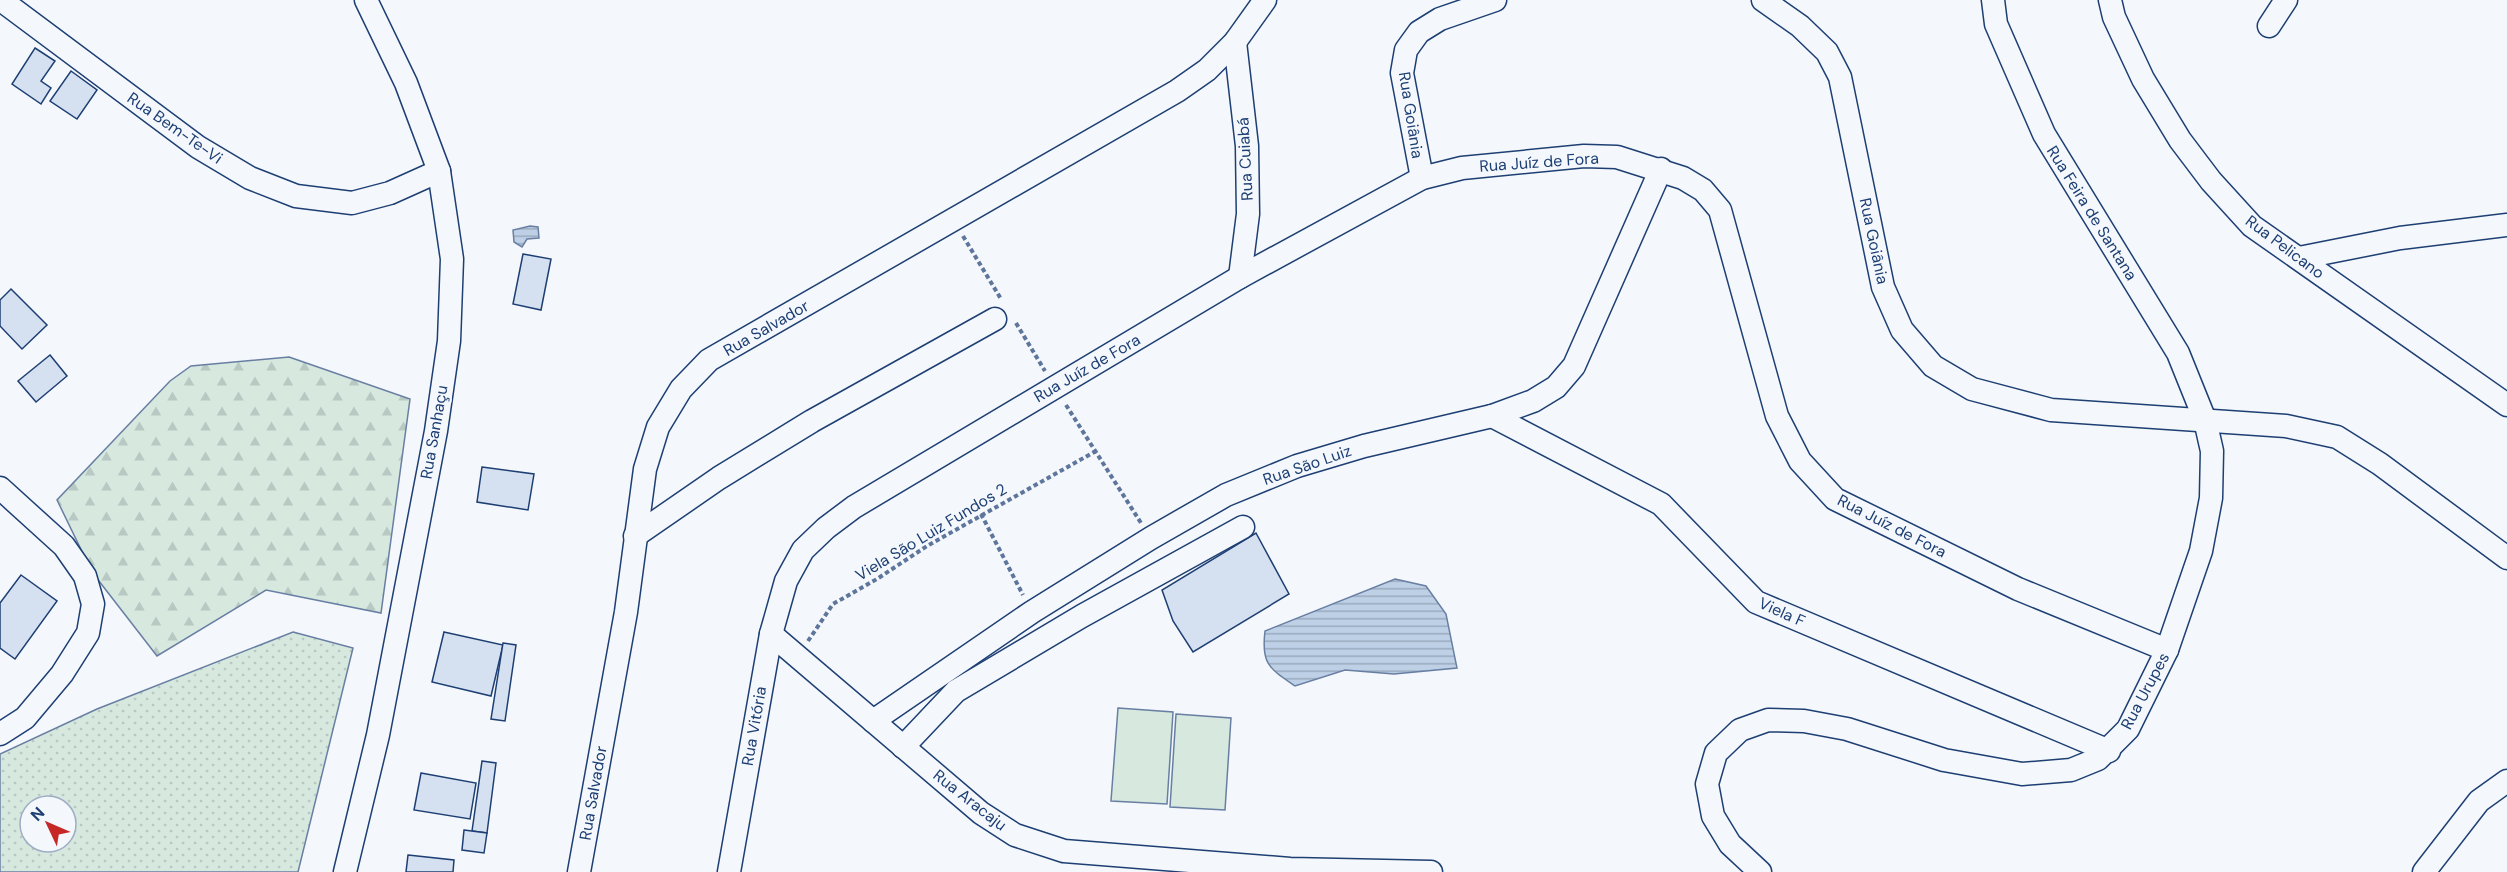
<svg xmlns="http://www.w3.org/2000/svg" width="2507" height="872" font-family="'DM Sans',sans-serif">
  <style>
    .grass { fill: url(#grass-dots); stroke: #687fa3; stroke-width: 1.5; fill-rule: evenodd }
    .forest { fill: url(#forest-firs); stroke: #687fa3; stroke-width: 1.5 }
    .pitch { fill: #d7e8df; stroke: #687fa3; stroke-width: 1.5 }
    .water { fill: url(#water-rules); stroke: #687fa3; stroke-width: 1.5 }
    .building { fill: #d5e0f0; stroke: #1d3f73; stroke-width: 1.5 }
    .lines { fill: none; stroke-linecap: round; stroke-linejoin: round }
    .minor-casing { stroke: #1d3f73; stroke-width: 25 }
    .path { stroke: #5e769c; stroke-width: 4; stroke-dasharray: 4.5 3; stroke-linecap: butt }
    .minor { stroke: #f4f7fb; stroke-width: 22 }
    .labels { text-anchor: middle; dominant-baseline: central; stroke-width: 4.5; stroke-linejoin: round; paint-order: stroke }
    .street-label { font-size: 16px; fill: #1d3f73; stroke: #f4f7fb }
  </style>
  <defs>
    <pattern id="grass-dots" width="8" height="8" patternUnits="userSpaceOnUse" patternTransform="scale(1.5)"><rect width="8" height="8" fill="#d7e8df"/><path d="M2 2h.1M6 6h.1" fill="none" stroke="#b8c8c3" stroke-width="1.8" stroke-linecap="round"/></pattern>
    <pattern id="forest-firs" width="22" height="20" patternUnits="userSpaceOnUse" patternTransform="scale(1.5)"><rect width="22" height="20" fill="#d7e8df"/><path d="M5 1l3.5 6h-7zM16 11l3.5 6h-7z" fill="#b8c8c3"/></pattern>
    <pattern id="water-rules" width="6" height="5" patternUnits="userSpaceOnUse" patternTransform="scale(1.5)"><rect width="6" height="5" fill="#bed0e5"/><path d="M0 2.5h6" fill="none" stroke="#9aaabe"/></pattern>
  </defs>
  <rect width="100%" height="100%" fill="#f4f7fb"/>
  <path class="grass" d="M293 632 353 648 298 872H0V754L97 709ZM30 806H66V842H30Z"/>
  <polygon class="forest" points="289,357 410,399 381,613 266,590 157,656 92,572 57,500 170,381 191,366"/>
  <g class="pitch">
    <polygon points="1118,708 1173,712 1167,804 1111,801"/>
    <polygon points="1176,714 1231,718 1225,810 1170,807"/>
  </g>
  <g class="water">
    <polygon points="530,226 538,227 539,238 527,239 522,247 514,242 513,230"/>
    <path d="M1395 579 1426 586 1446 614 1457 668 1394 674 1345 670 1295 686C1269 668 1261 664 1265 631Z"/>
  </g>
  <g class="building">
    <polygon points="35,48 55,61 41,81 51,88 41,104 12,84"/>
    <polygon points="71,71 97,90 77,119 50,101"/>
    <polygon points="523,254 551,259 541,310 513,304"/>
    <polygon points="11,289 47,325 22,349 0,326 0,300"/>
    <polygon points="50,355 67,376 36,402 18,381"/>
    <polygon points="482,467 534,474 528,510 477,502"/>
    <polygon points="1256,533 1289,594 1193,652 1173,621 1162,590"/>
    <polygon points="21,575 57,601 15,659 0,648 0,603"/>
    <polygon points="444,632 503,645 491,696 432,682"/>
    <polygon points="503,643 516,645 505,721 491,719"/>
    <polygon points="482,761 496,763 487,833 472,831"/>
    <polygon points="421,773 476,783 470,819 414,810"/>
    <polygon points="464,830 487,833 484,853 462,850"/>
    <polygon points="408,855 454,860 453,872 406,872"/>
  </g>
  <g class="lines">
    <g class="minor-casing">
      <g id="minor">
        <polyline points="1,0 198,147 250,178 296,196 352,203 390,193 439,171"/>
        <polyline points="1763,0 1800,26 1827,52 1840,77 1883,287 1902,330 1933,366 1972,389 2051,410 2286,426 2337,437 2380,464 2507,558"/>
        <polyline points="2110,0 2114,17 2143,79 2180,140 2211,181 2252,226 2507,405"/>
        <polyline points="2269,26 2286,0"/>
        <polyline points="1235,42 1247,146 1248,214 1240,277"/>
        <polyline points="1422,178 1402,73 1406,50 1419,32 1440,19 1495,0"/>
        <polyline points="2299,258 2400,238 2507,225"/>
        <polyline points="1492,416 1661,504 1756,602 2109,751"/>
        <polyline points="0,488 64,546 85,576 93,604 88,633 62,674 25,718 0,734"/>
        <polyline points="635,536 719,478 812,421 995,319"/>
        <polyline points="771,634 981,813 1015,835 1064,851 1290,869 1431,872"/>
        <polyline points="873,721 1032,612 1151,538 1226,495 1297,466 1364,446 1492,416 1533,401 1556,387 1574,366 1661,169"/>
        <polyline points="903,747 956,691 1082,616 1243,527"/>
        <polyline points="345,872 378,735 436,431 449,341 452,259 439,171 406,83 366,0"/>
        <polyline points="579,872 626,612 645,469 658,427 681,389 709,360 1177,91 1207,70 1235,42 1265,0"/>
        <polyline points="729,872 771,634 786,581 803,550 826,528 854,507 1240,277 1422,178 1462,168 1584,156 1617,157 1683,178 1703,190 1720,210 1777,416 1800,461 1835,499 2018,589 2167,650"/>
        <polyline points="1760,872 1730,844 1713,816 1707,784 1716,753 1740,730 1768,720 1804,721 1847,729 1944,760 2022,774 2071,770 2098,759 2128,729 2167,650 2201,551 2211,498 2212,451 2205,420 2178,353 2044,134 1996,24 1993,0"/>
        <polyline points="2424,872 2479,801 2507,781"/>
      </g>
    </g>
    <g class="path">
      <polyline points="963,236 1001,299"/>
      <polyline points="1016,323 1045,371"/>
      <polyline points="1066,405 1141,523"/>
      <polyline points="981,514 1023,595"/>
      <polyline points="808,641 833,604 877,579 927,546 1096,451"/>
    </g>
    <use href="#minor" class="minor"/>
  </g>
  <g class="labels">
    <g class="street-label">
      <text transform="translate(1411 115) rotate(81)">Rua Goiânia</text>
      <text transform="translate(175 128) rotate(35)">Rua Bem-Te-Vi</text>
      <text transform="translate(1245 159) rotate(-93)">Rua Cuiabá</text>
      <text transform="translate(1539 162) rotate(-4)">Rua Juíz de Fora</text>
      <text transform="translate(2092 213) rotate(58)">Rua Feira de Santana</text>
      <text transform="translate(1874 241) rotate(78)">Rua Goiânia</text>
      <text transform="translate(2285 247) rotate(37)">Rua Pelicano</text>
      <text transform="translate(766 328) rotate(-30)">Rua Salvador</text>
      <text transform="translate(1087 368) rotate(-30)">Rua Juíz de Fora</text>
      <text transform="translate(434 432) rotate(-80)">Rua Sanhaçu</text>
      <text transform="translate(1307 465) rotate(-19)">Rua São Luiz</text>
      <text transform="translate(1892 526) rotate(27)">Rua Juíz de Fora</text>
      <text transform="translate(931 532) rotate(-31)">Viela São Luiz Fundos 2</text>
      <text transform="translate(1782 612) rotate(24)">Viela F</text>
      <text transform="translate(2145 691) rotate(-62)">Rua Urupes</text>
      <text transform="translate(754 726) rotate(-80)">Rua Vitória</text>
      <text transform="translate(593 793) rotate(-80)">Rua Salvador</text>
      <text transform="translate(970 800) rotate(38)">Rua Aracaju</text>
    </g>
  </g>
  <g transform="translate(48 824) rotate(314)"><circle r="28" fill="#f4f7fb" stroke="#9eadc5" stroke-width="1.5"/>
  <path d="M0-4.5L10 22L0 15L-10 22Z" fill="#c62828"/>
  <text y="-9" font-size="16" font-weight="bold" text-anchor="middle" fill="#1d3f73">N</text>
  </g>
</svg>
